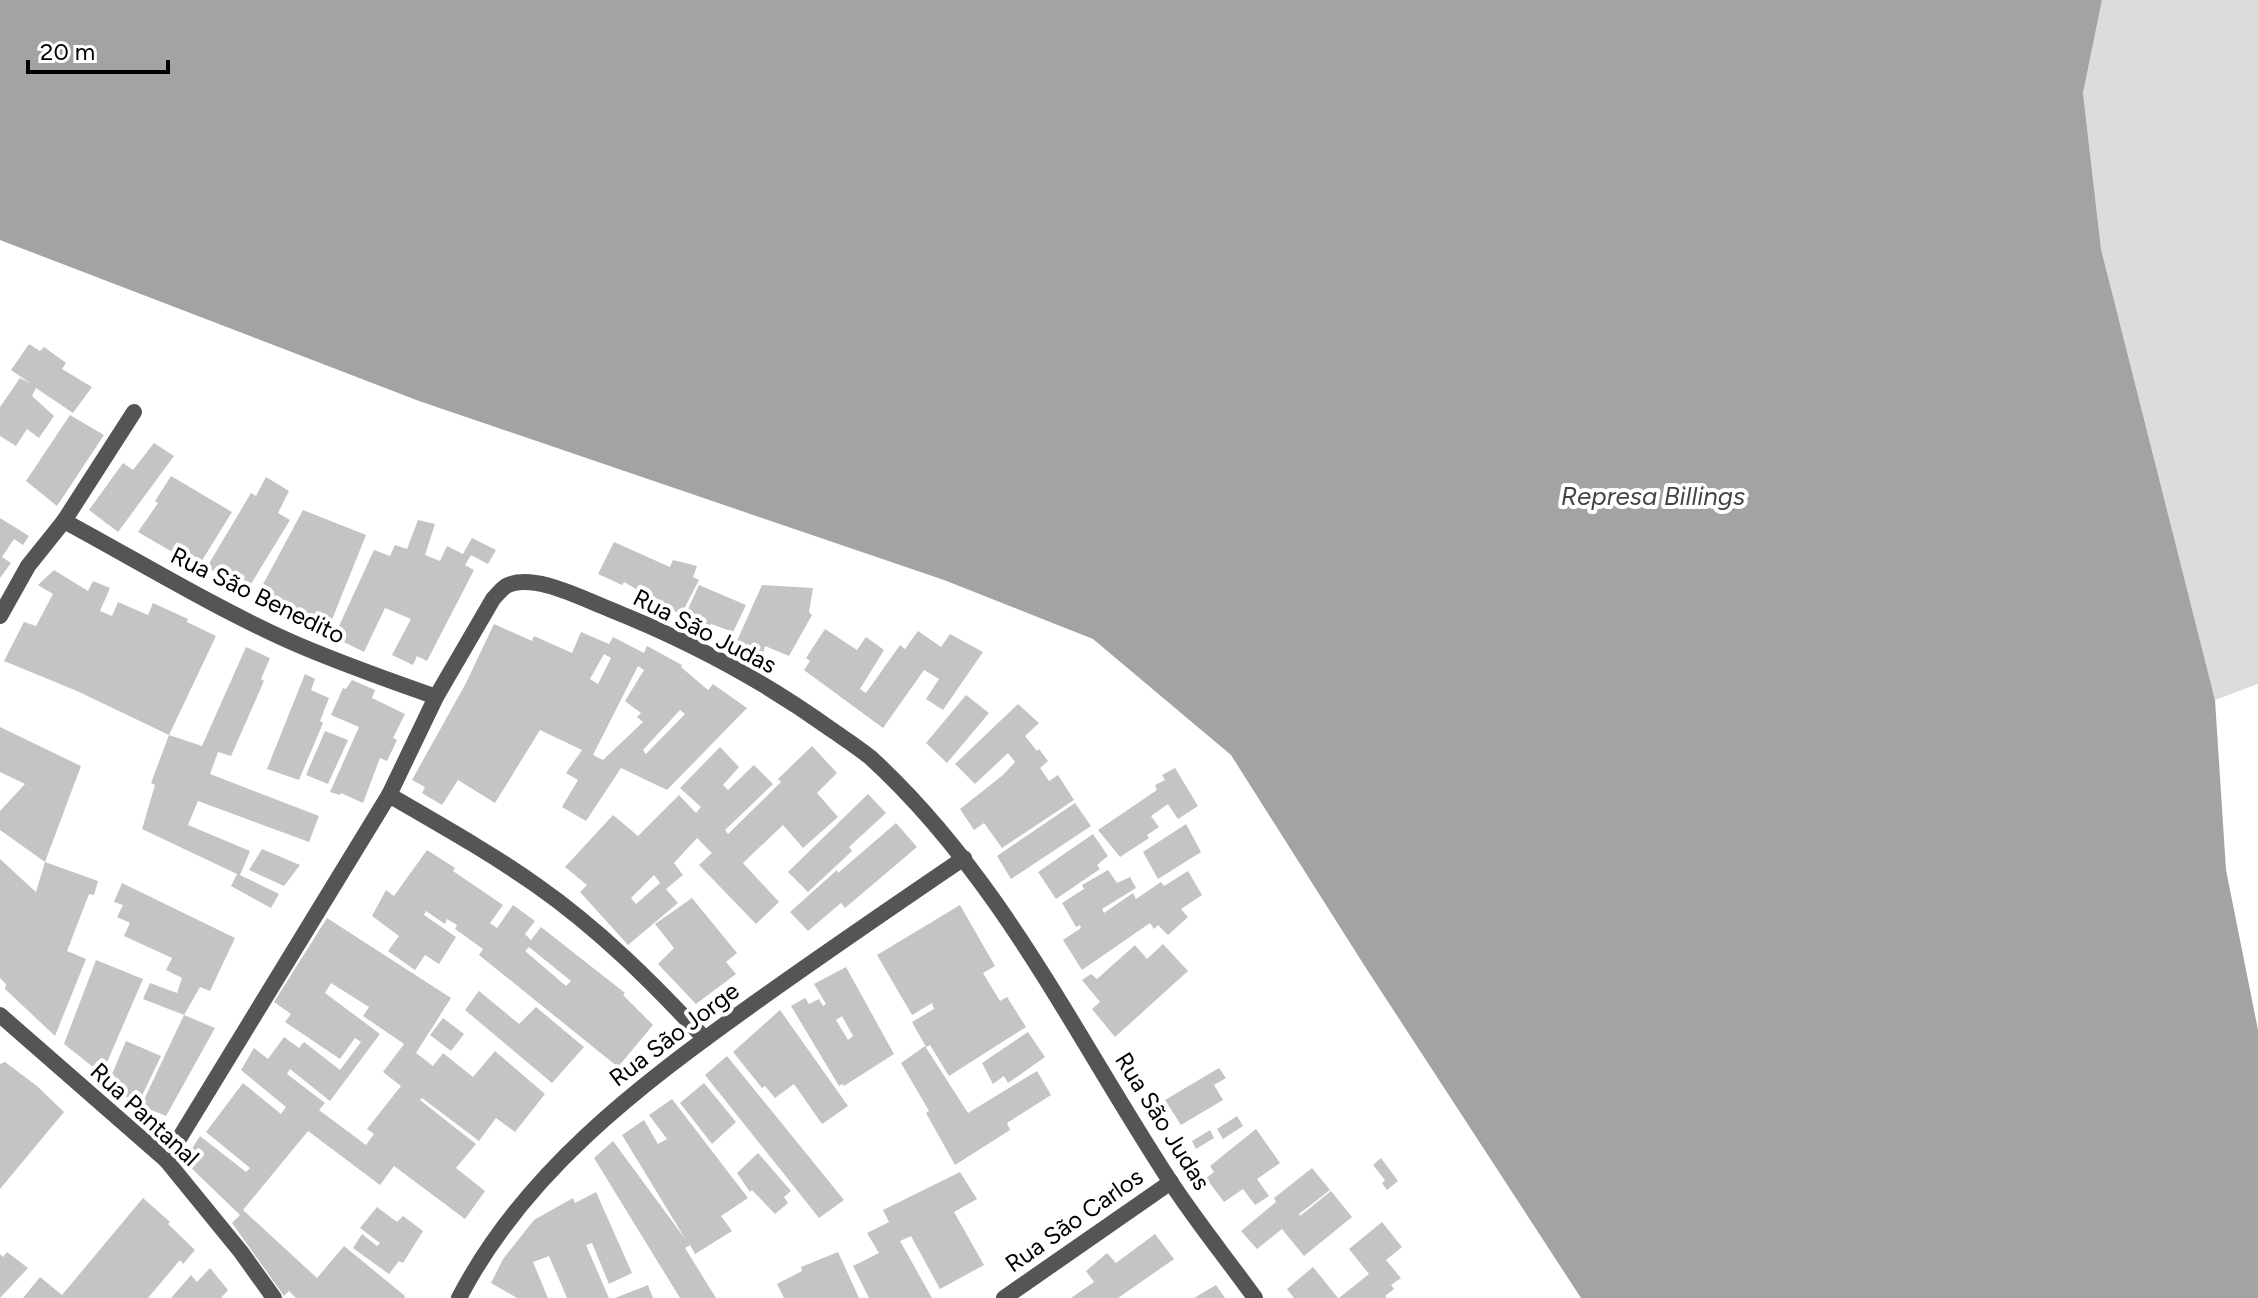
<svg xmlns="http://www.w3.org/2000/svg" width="2258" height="1298" font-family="Figtree,sans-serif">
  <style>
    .green { fill: #dcdcdc }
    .water { fill: #a3a3a3 }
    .building { fill: #c4c4c4; fill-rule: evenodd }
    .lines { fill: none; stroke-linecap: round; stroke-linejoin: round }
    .minor { stroke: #555; stroke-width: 16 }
    .labels { text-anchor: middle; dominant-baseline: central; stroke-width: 8; stroke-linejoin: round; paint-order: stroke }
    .street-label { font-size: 24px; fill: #000; stroke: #fff }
    .water-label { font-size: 26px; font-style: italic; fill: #444; stroke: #fff }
  </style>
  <rect width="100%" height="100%" fill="#fff"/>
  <polygon class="green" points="2102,0 2258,0 2258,684 2215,700 2101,249 2083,93"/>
  <polygon class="water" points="0,0 2102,0 2083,93 2101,249 2215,700 2226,870 2258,1030 2258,1298 1581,1298 1364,965 1231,755 1093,639 944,580 419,401 0,240"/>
  <g class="building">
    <polygon points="29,344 40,351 44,347 66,363 62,369 92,387 73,413 36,388 32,396 54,416 39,438 27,429 16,446 0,436 0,407 20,378 30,383 11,370"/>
    <polygon points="70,415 104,435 57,506 26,481"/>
    <polygon points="154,443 174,456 118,532 89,510 123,463 133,470"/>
    <polygon points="171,476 232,512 198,567 138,532 158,503 155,501"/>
    <polygon points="266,477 289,491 278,513 290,520 246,592 207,567 251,493 256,496"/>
    <polygon points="303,510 366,535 325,637 317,633 320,628 254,601"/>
    <polygon points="0,518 29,536 23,545 14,539 2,557 11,563 0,578"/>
    <polygon points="418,520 435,524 425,555 440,561 447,546 463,554 472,538 496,550 488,564 471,555 465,565 474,570 427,661 417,656 413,665 392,655 411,619 385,608 364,652 334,637 374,550 390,556 395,545 407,549"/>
    <polygon points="614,542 670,567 673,560 697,566 693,577 699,580 681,615 624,582 622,585 598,574"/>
    <polygon points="54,570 88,591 93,581 110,588 100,611 112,616 118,602 148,615 153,603 188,619 187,622 216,636 169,735 77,691 4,661 24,622 36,626 53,594 38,585"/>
    <polygon points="699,585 746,605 733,632 711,624 707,630 683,620"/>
    <polygon points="762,585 813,588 809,612 812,615 789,656 765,646 763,654 736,643"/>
    <path d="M494 624 532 641 534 636 572 653 581 632 609 644 613 637 644 653 647 646 682 665 681 667 708 690 713 684 747 708 667 790 621 768 586 821 562 807 578 780 566 773 582 750 540 730 495 803 458 780 442 805 422 793 425 787 412 780 466 683ZM604 654 611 658 598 684 590 679ZM638 666 644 670 625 701 641 713 637 717 643 722 603 760 593 755ZM680 710 685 714 646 754 643 750Z"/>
    <polygon points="825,629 857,650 866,637 884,650 860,689 866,693 900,645 905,649 918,631 941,647 950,634 983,652 943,710 926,699 939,679 924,670 883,728 804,670 810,661 806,658"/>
    <polygon points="246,647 270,658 261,679 264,681 231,756 218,752 210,774 319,816 309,842 198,801 188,825 250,851 240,875 279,894 271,908 231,886 237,874 142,829 155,785 151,783 169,735 202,746"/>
    <polygon points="305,674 315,679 311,690 329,698 320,721 323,723 299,780 267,769"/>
    <polygon points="352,680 375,690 372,698 405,714 393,738 397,740 387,761 380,758 363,803 341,793 340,795 330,792 359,727 331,715 343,688 346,689"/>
    <polygon points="966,695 989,713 947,763 926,743"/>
    <polygon points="1018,704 1039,723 1025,736 1037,751 1039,749 1048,761 1040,768 1049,781 1058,775 1074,800 1002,848 984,823 974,830 960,809 1003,775 1015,762 1008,753 975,784 955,764"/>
    <polygon points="0,727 81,766 45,862 98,881 94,895 89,894 67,951 86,959 55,1036 5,989 6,984 0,978 0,859 36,892 45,862 0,830 0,811 25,784 0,772"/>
    <polygon points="325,731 348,740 328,784 306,775"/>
    <path d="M812 746 837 773 817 793 838 817 803 848 783 825 743 863 779 902 756 924 699 865 712 853 697 838 674 863 683 875 666 889 678 903 628 945 580 892 587 885 565 867 613 815 638 836 679 795 696 813 701 807 680 788 720 747 739 767 723 785 728 790 754 765 773 784 725 830 728 834 781 782 778 779ZM654 875 660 883 636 904 631 898Z"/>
    <polygon points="1175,768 1198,806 1178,819 1168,804 1151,816 1159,827 1147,835 1149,838 1120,857 1098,830 1157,790 1155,785 1165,780 1162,775"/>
    <polygon points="868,794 886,813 849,847 852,851 808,892 788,872"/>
    <polygon points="1075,803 1091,826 1011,879 997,856"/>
    <polygon points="896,823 917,847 845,908 841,903 808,931 790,912 837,870 838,873"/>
    <polygon points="1186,824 1201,852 1158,879 1143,852"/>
    <polygon points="1093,834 1108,856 1097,865 1100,869 1056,899 1038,872"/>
    <polygon points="262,849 300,865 284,886 249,870"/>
    <path d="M427 850 455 868 453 871 503 905 490 923 497 928 513 905 535 921 525 934 531 940 541 927 625 993 623 995 653 1025 618 1067 479 955 483 949 455 929 457 925 447 919 445 924 426 911 424 915 456 937 439 964 425 955 415 970 388 951 399 936 372 916 386 890 394 896ZM529 947 571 981 566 986 525 951Z"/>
    <polygon points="1108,870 1117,883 1130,877 1136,888 1102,909 1104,913 1133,893 1136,899 1161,882 1164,886 1188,871 1202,895 1181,909 1188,917 1168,935 1158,925 1154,929 1150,923 1082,970 1063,940 1081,928 1080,925 1076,927 1062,903 1084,889 1082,885"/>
    <polygon points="122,883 235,938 210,991 200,987 184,1015 143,999 150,983 177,993 182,978 166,970 172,958 124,936 130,923 117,917 123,905 114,902"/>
    <polygon points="692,898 737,953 726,962 736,974 696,1004 658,964 674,948 655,924"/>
    <polygon points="960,905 995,966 983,973 1000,1001 1007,997 1026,1027 949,1076 930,1045 926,1047 912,1022 934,1009 932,1003 912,1015 877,955"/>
    <path d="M327 918 451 998 416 1053 433 1066 443 1053 473 1077 495 1051 545 1094 515 1132 496 1118 479 1141 422 1098 420 1100 476 1144 456 1168 485 1191 465 1219 394 1166 380 1185 308 1131 243 1210 317 1278 344 1246 405 1296 404 1298H296L289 1291 284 1296 232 1223 240 1215 184 1161 200 1136 246 1172 250 1168 206 1132 243 1083 281 1114 286 1107 241 1070 254 1048 268 1059 284 1037 299 1048 304 1042 340 1070 361 1042 355 1038 340 1059 285 1022 291 1014 274 1002ZM331 983 369 1007 363 1016 404 1044 383 1072 401 1086 367 1129 374 1134 366 1145 319 1110 325 1103 287 1074 290 1069 330 1101 380 1034 325 993Z"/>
    <polygon points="1163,944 1188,971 1115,1037 1092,1009 1100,1002 1082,980 1091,974 1097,979 1135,945 1147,959"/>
    <polygon points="96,960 143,979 102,1074 64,1044"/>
    <path d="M846 967 894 1054 844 1086 842 1084 839 1086 791 1006 805 998 809 1004 819 999 823 1006 826 1004 814 984ZM842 1016 853 1036 848 1040 836 1020Z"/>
    <polygon points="479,991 519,1024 536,1007 584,1047 552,1083 465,1010"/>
    <polygon points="780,1010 848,1106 822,1124 794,1084 775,1098 765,1086 762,1088 733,1052"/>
    <polygon points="184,1015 215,1028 166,1116 141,1106"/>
    <polygon points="443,1018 464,1034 451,1051 430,1035"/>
    <polygon points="1028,1032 1045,1057 1008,1083 1004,1076 993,1084 982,1063"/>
    <polygon points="126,1041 161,1056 138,1104 107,1086"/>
    <polygon points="925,1046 968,1113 1037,1071 1051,1095 1007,1123 1010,1130 955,1165 926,1113 929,1111 901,1063"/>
    <polygon points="727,1056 844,1200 819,1218 705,1075"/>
    <polygon points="5,1062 37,1086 64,1112 0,1189 0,1064"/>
    <polygon points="1219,1068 1226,1078 1214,1085 1223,1100 1181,1125 1165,1100"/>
    <polygon points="704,1083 736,1122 712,1144 680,1103"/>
    <polygon points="672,1099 748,1198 721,1216 732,1231 695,1254 690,1245 685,1248 716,1298 680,1298 594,1158 613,1141 686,1240 622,1135 644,1120 658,1144 667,1139 649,1115"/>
    <polygon points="1237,1116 1243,1126 1223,1139 1217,1129"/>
    <polygon points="1256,1129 1280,1163 1257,1179 1269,1196 1255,1205 1243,1189 1224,1202 1206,1178 1214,1172 1210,1166"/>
    <polygon points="1210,1130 1214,1138 1196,1149 1192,1141"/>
    <polygon points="758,1153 791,1191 784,1197 788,1203 775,1214 752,1190 750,1192 737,1173"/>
    <polygon points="1381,1158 1398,1181 1387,1190 1382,1183 1385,1180 1373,1165"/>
    <polygon points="1312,1168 1330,1190 1299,1214 1300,1216 1331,1191 1352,1217 1304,1256 1282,1229 1257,1249 1241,1231 1276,1202 1274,1198"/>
    <polygon points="960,1172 977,1199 954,1212 984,1265 940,1289 911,1236 900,1241 932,1298 869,1298 853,1266 879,1253 867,1233 889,1222 883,1210"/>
    <polygon points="596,1192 632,1273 609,1284 592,1243 586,1245 609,1298 567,1298 549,1256 533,1262 548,1298 517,1298 491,1283 503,1259 534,1220 573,1198 575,1203"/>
    <polygon points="143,1198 170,1222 168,1224 195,1250 183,1264 180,1260 148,1298 23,1298 40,1277 62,1295"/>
    <polygon points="377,1207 397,1222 403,1216 423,1231 403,1263 399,1261 389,1274 353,1248 362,1234 377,1246 380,1243 360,1228"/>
    <polygon points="1382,1222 1402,1247 1386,1260 1401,1278 1391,1285 1394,1289 1385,1296 1387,1298 1339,1298 1369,1274 1349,1249"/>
    <polygon points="1155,1234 1174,1259 1118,1298 1071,1298 1094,1282 1086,1271 1107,1253 1116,1263"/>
    <polygon points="7,1252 28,1268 0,1298 0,1254 3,1257"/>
    <polygon points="838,1252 859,1298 784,1298 777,1284 802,1271 801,1267"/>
    <polygon points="1313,1267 1338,1298 1294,1298 1287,1289"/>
    <polygon points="210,1268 228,1290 221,1298 171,1298 191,1275 197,1282"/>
    <polygon points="648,1285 653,1298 615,1298"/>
    <polygon points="1216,1285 1225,1298 1194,1298"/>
  </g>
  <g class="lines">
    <g class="minor">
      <path d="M64 521C138 561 210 605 287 640 336 662 386 679 436 697"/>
      <polyline points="0,616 28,566 64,521 134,412"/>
      <path d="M389 795C439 824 489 852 536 885 599 929 653 983 705 1039"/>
      <polyline points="0,1015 166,1160 241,1252 274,1298"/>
      <path d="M166 1160 389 795 436 697 493 599C497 595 501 589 506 586 533 572 583 599 609 609 687 640 764 681 832 730 845 739 859 748 871 758 1001 877 1075 1036 1170 1181 1196 1221 1227 1259 1255 1298"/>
      <path d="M459 1298C523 1174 637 1087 749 1007 820 956 892 907 964 858"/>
      <polyline points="1004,1298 1171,1182"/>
    </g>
  </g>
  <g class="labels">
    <g class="street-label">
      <text transform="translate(258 595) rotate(26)">Rua São Benedito</text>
      <text transform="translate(705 631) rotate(27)">Rua São Judas</text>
      <text transform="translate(674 1034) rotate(-37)">Rua São Jorge</text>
      <text transform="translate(145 1114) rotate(43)">Rua Pantanal</text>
      <text transform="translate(1163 1121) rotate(58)">Rua São Judas</text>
      <text transform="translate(1074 1220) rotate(-35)">Rua São Carlos</text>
    </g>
    <g class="water-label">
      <text x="1653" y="496">Represa Billings</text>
    </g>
  </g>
  <path d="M28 60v12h140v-12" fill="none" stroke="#000000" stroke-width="4"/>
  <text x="40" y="60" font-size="24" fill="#000000" stroke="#ffffff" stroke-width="6" paint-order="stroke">20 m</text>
</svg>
